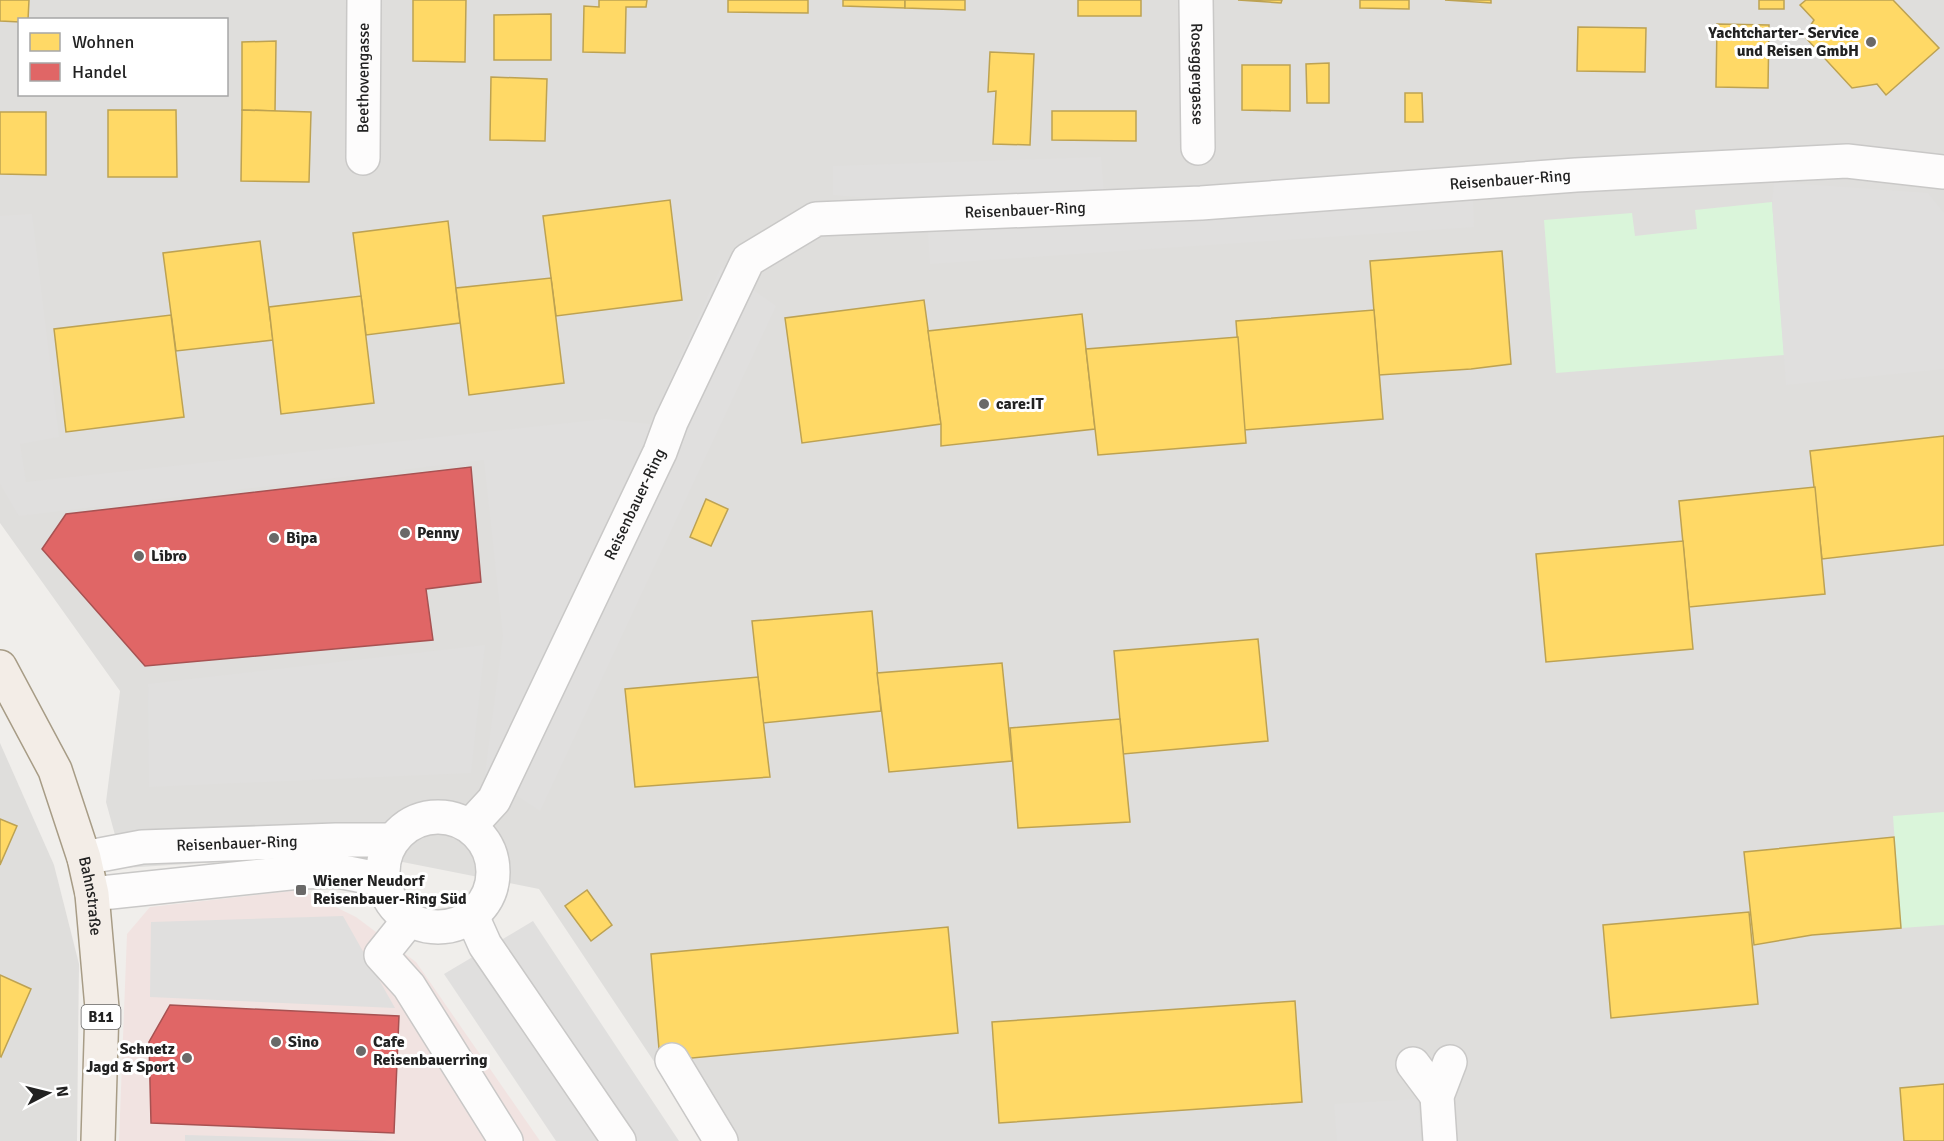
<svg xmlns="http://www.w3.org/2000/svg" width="1944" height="1141" font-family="Signika,sans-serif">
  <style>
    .residential { fill: #dfdedc; fill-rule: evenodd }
    .commercial { fill: #f1e3e1 }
    .park { fill: #daf5da }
    .parking { fill: #e0dfde }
    .homes { fill: #ffd966; stroke: #bda252; stroke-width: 1.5 }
    .shops { fill: #e06666; stroke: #a75252; stroke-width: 1.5 }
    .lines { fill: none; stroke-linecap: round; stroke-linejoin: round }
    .minor-casing { stroke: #c9c8c7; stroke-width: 36 }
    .major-casing { stroke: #a79c86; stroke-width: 36 }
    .minor { stroke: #fdfcfc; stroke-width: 33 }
    .major { stroke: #f3ede7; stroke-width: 33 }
    .poi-dot { fill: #6a6968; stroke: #fff; stroke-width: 2 }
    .labels { text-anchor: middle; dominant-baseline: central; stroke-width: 6; stroke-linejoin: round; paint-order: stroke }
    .shield { fill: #fff; stroke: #646464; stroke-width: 1.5 }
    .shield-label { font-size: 15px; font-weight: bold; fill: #222 }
    .poi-label { font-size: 16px; font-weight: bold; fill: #222; stroke: #fff; text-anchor: start }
    .street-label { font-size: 16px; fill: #222; stroke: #fff }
  </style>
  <rect width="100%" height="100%" fill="#f0eeeb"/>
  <g class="residential">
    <path d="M0 0H1944V1141H707L539 889 357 853 124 868 106 802 120 691 0 523ZM20 20H226V94H20Z"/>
    <polygon points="0,743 54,865 79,964 77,1141 0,1141"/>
  </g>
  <polygon class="commercial" points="301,890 356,917 416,962 540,1141 119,1141 127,934 150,907"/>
  <g class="park">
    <polygon points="1772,202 1784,355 1556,373 1544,220 1632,213 1635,236 1697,229 1695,210"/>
    <polygon points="1944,812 1944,925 1901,928 1893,816"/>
  </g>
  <g class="parking">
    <polygon points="1101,157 1106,218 1473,198 1474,227 930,264 926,203 833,195 833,166"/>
    <polygon points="1774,182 1928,193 1944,213 1944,369 1786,385 1772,202"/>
    <polygon points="32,214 59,437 20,444 26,482 605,419 650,424 721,267 776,306 540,811 485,774 503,636 484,460 19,516 0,484 0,216"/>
    <polygon points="485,645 471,773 149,787 148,684"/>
    <polygon points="343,916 395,1008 150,997 151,922"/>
    <polygon points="533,921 679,1141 556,1141 444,974"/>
    <polygon points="1418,1099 1421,1141 1337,1141 1334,1104"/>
    <polygon points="185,1135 389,1141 185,1141"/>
  </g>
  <g class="homes">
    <polygon points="0,0 29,0 28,20 20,20 20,22 0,21"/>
    <polygon points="413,0 466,0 465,62 413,61"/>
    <polygon points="599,0 647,0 646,7 626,7 625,53 583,52 584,6 599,7"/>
    <polygon points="728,0 808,0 808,13 728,12"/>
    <polygon points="843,0 905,0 905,8 843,6"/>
    <polygon points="905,0 965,0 965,10 905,8"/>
    <rect x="1078" y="0" width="63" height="16"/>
    <polygon points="1238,0 1282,0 1281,3"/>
    <polygon points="1360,0 1409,0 1409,9 1360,8"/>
    <polygon points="1445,0 1491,0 1491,3"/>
    <rect x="1759" y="0" width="25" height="9"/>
    <polygon points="1806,0 1893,0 1939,48 1886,95 1877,84 1852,88 1804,36 1814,20 1800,5"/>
    <polygon points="551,14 551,60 494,60 494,15"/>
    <polygon points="1717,24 1769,25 1768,88 1716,87"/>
    <polygon points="1578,27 1646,28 1645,72 1577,71"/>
    <polygon points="276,41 275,111 242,110 242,42"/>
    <polygon points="990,52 1034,54 1030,145 993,144 996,91 988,92"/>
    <polygon points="1329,63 1329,103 1307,103 1306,64"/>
    <polygon points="1242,65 1290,65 1290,111 1242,110"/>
    <polygon points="491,77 547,79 545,141 490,140"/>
    <polygon points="1405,93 1422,93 1423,122 1405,122"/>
    <polygon points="108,110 176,110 177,177 108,177"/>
    <polygon points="242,110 311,112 309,182 241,181"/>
    <polygon points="1052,111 1136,111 1136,141 1052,140"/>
    <polygon points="0,112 46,112 46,175 0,174"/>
    <polygon points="670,200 682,300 556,316 543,216"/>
    <polygon points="448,221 460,323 366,335 353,233"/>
    <polygon points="260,241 273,340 176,351 163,253"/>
    <polygon points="1502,251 1511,364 1471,369 1379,375 1370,261"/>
    <polygon points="551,278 564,383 469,395 456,288"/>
    <polygon points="361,296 374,403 281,414 269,307"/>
    <polygon points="924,300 941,424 802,443 785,318"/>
    <polygon points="1374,310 1383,419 1244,430 1236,321"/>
    <polygon points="1082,314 1095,429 941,446 941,424 928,331"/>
    <polygon points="171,315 184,417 66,432 54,329"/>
    <polygon points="1238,337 1246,443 1098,455 1086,349"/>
    <polygon points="1944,436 1944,545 1822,559 1810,451"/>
    <polygon points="1815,487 1825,594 1689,607 1679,501"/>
    <polygon points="706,499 728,509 711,546 690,537"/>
    <polygon points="1683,541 1693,649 1546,662 1536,554"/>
    <polygon points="872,611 881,711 763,723 752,621"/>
    <polygon points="1258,639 1268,741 1123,754 1114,651"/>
    <polygon points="1002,663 1012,761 889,772 877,673"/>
    <polygon points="758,677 770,777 635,787 625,689"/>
    <polygon points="1120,719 1130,822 1018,828 1010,728"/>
    <polygon points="0,819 17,826 0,865"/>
    <polygon points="1894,837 1901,928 1812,935 1754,945 1744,852"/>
    <polygon points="587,890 612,925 591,941 565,906"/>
    <polygon points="1749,912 1758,1004 1611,1018 1603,925"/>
    <polygon points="948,927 958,1033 660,1061 651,954"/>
    <polygon points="0,975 31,989 1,1057 0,1056"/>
    <polygon points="1295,1001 1302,1102 999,1123 992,1022"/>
    <polygon points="1944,1084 1944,1141 1904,1141 1900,1088"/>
  </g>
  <g class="shops">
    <polygon points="471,467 481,582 426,589 433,640 145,666 42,549 66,514"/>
    <polygon points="170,1005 399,1016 394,1133 151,1123 149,1042"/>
  </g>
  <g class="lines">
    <g class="minor-casing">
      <g id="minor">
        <path id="s1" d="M1196 0 1198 148"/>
        <path id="s2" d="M363 158 364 0"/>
        <circle cx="438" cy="872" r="55"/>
        <path id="s3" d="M470 826 494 800 660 452 671 422 748 260 816 219 1201 203 1576 175 1847 161 1944 172"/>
        <path id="s4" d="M84 858 142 847 336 840H392"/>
        <polyline points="92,894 299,872 338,871 383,880"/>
        <polyline points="472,916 485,945 619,1141"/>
        <polyline points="409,920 381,955 409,986 506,1141"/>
        <polyline points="672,1060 721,1141"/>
        <polyline points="1413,1064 1437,1096"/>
        <polyline points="1440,1141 1437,1096 1450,1062"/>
      </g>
    </g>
    <g class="major-casing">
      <g id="major">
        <path id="s5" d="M0 667 55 770 84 858 92 894 102 1008 98 1141"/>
      </g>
    </g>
    <use href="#minor" class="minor"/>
    <use href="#major" class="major"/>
  </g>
  <g class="poi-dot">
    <circle cx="1871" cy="42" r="6"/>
    <circle cx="984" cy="404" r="6"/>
    <circle cx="405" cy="533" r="6"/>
    <circle cx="274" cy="538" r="6"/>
    <circle cx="139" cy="556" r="6"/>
    <rect x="295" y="884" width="12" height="12" rx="3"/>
    <circle cx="276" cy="1042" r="6"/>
    <circle cx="361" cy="1051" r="6"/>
    <circle cx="187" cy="1058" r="6"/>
  </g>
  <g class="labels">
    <rect class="shield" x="81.5" y="1005" width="39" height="24" rx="4.5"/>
    <g class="shield-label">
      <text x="101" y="1017">B11</text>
    </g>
    <g class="poi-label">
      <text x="1859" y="33" text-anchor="end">Yachtcharter- Service<tspan x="1859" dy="18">und Reisen GmbH</tspan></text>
      <text x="996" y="404">care:IT</text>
      <text x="417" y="533">Penny</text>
      <text x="286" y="538">Bipa</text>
      <text x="151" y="556">Libro</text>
      <text x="313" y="881">Wiener Neudorf<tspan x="313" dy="18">Reisenbauer-Ring Süd</tspan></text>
      <text x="288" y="1042">Sino</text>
      <text x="373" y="1042">Cafe<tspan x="373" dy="18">Reisenbauerring</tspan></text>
      <text x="175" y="1049" text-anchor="end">Schnetz<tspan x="175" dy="18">Jagd &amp; Sport</tspan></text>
    </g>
    <g class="street-label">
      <text stroke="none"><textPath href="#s1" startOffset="74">Roseggergasse</textPath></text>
      <text stroke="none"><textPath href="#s2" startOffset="80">Beethovengasse</textPath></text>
      <text stroke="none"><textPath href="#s3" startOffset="1407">Reisenbauer-Ring</textPath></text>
      <text stroke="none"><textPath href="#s3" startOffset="921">Reisenbauer-Ring</textPath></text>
      <text stroke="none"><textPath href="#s3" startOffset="363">Reisenbauer-Ring</textPath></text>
      <text stroke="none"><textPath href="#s4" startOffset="154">Reisenbauer-Ring</textPath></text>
      <text stroke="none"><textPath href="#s5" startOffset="248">Bahnstraße</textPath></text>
    </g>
  </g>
  <rect x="18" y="18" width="210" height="78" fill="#ffffff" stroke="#a7a7a7" stroke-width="1.5"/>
  <rect x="30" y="33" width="30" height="18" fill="#ffd966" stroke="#a7a7a7" stroke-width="1.5"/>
  <text x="72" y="48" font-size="18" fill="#222222">Wohnen</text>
  <rect x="30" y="63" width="30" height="18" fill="#e06666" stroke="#a7a7a7" stroke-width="1.5"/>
  <text x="72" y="78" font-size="18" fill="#222222">Handel</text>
  <g transform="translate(48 1093) rotate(83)" stroke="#ffffff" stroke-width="4.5" paint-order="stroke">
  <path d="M0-4.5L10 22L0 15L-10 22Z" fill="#222222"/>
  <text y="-9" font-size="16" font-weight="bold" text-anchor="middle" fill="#222222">N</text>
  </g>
</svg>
